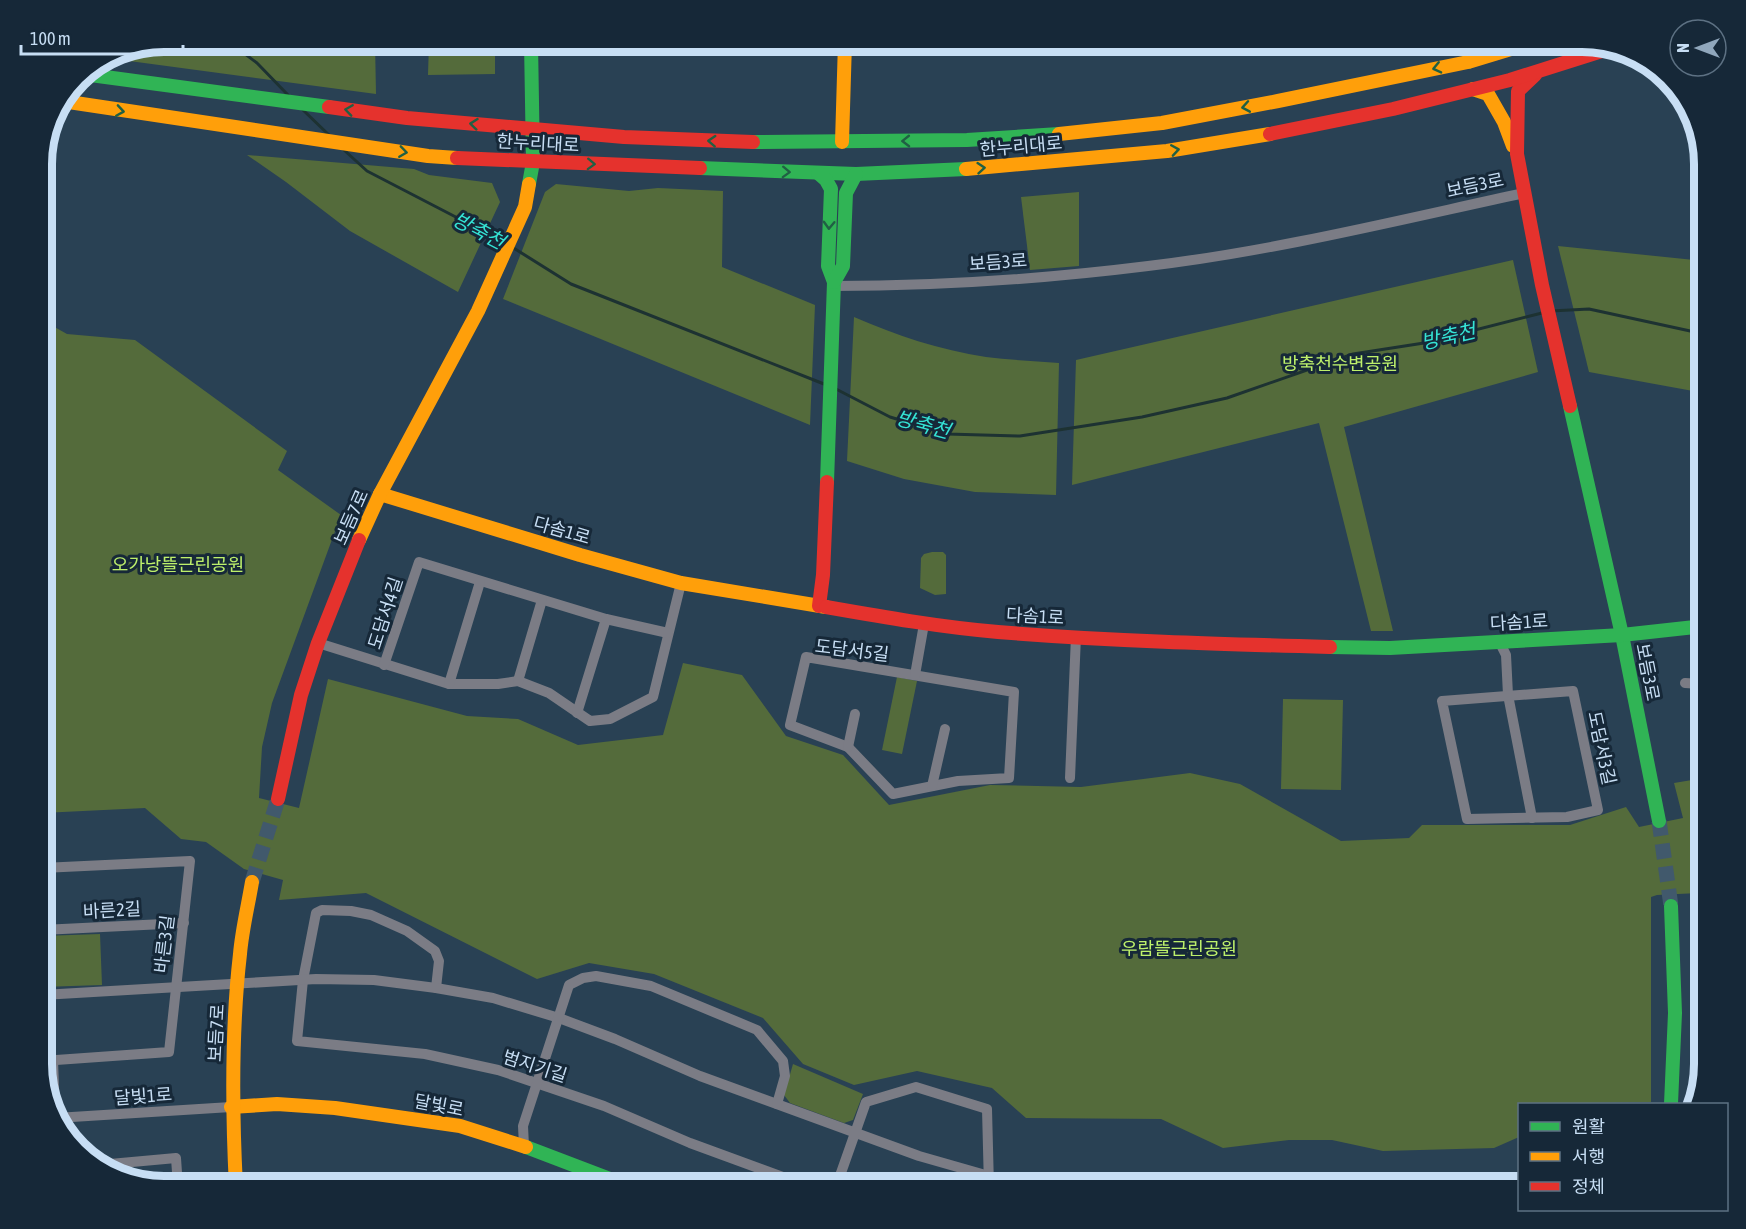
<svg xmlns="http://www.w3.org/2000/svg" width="1746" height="1229" font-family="'Asap Condensed','Noto Sans KR',sans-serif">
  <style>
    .green { fill: #546b3b }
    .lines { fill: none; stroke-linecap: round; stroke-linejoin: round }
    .stream { stroke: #1d3232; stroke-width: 3 }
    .secondary-tunnel { stroke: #41596c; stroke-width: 15; stroke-dasharray: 15 8; stroke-linecap: butt }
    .street { stroke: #7b7c85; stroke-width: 10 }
    .fast { stroke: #30b455; stroke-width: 14 }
    .slow { stroke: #ff9f0a; stroke-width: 14 }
    .jam { stroke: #e5322d; stroke-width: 14 }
    .oneway { stroke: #206044 }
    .labels { text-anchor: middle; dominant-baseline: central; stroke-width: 6; stroke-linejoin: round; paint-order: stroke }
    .street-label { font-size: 18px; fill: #c7def4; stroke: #162838 }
    .park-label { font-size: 18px; fill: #bef06b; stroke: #162838 }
    .water-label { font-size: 20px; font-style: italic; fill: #35e3d5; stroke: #162838 }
    .rim { fill: none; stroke: #c7def4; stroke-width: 8 }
  </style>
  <rect width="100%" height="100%" fill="#294154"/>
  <g class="green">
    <polygon points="165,42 375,42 376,94 107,58 118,51"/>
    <polygon points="429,42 495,42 495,74 428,75"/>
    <polygon points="247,155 414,169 429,175 492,183 500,202 458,292 350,231 286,182"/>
    <polygon points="556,184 629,191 658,188 723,191 722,267 815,305 810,425 503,299 545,192"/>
    <polygon points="1079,192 1079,266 1030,270 1021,197"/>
    <polygon points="1558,246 1704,261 1704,393 1589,372"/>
    <polygon points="1513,260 1538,372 1344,427 1393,631 1371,631 1319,423 1072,485 1076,360"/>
    <path d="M854 317C895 335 940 350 986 357 1010 360 1035 361 1059 363L1056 495 975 492 904 479 847 461Z"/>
    <polygon points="42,320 67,334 135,340 287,451 278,470 341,515 272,703 262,747 259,798 299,808 328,679 467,716 518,719 578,745 663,735 683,663 742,675 786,736 843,755 889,805 990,785 1081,787 1190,773 1240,784 1341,841 1409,838 1422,825 1570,825 1626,807 1639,827 1683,818 1674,783 1704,778 1704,906 1699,893 1657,895 1651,897 1651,1102 1520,1104 1519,1137 1494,1148 1383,1151 1332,1140 1289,1140 1223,1148 1161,1119 1026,1118 992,1088 917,1071 854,1085 803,1064 763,1018 654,974 589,963 537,979 366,893 279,900 283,880 244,869 206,842 181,839 145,808 42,813"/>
    <polygon points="932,552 943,552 946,555 946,594 935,595 920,588 921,558 924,554"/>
    <polygon points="897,677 917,681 902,754 882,750"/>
    <polygon points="1283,699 1343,700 1341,790 1281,789"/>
    <polygon points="100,934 102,985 42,987 42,936"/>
    <polygon points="793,1064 863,1094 853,1120 844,1123 790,1103 784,1095"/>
  </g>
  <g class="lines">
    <g class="stream">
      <polyline points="229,42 257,63 288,95"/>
      <polyline points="303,110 329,135"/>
      <polyline points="344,150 367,171 504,242"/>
      <polyline points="512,247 571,284 824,384"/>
      <polyline points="1551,311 1589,309 1704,334"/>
      <polyline points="836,389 890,417 947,434 1020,436 1142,417 1227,398 1353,354 1424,343 1542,313"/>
    </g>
    <g class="secondary-tunnel">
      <polyline points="1659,821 1671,906"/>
      <polyline points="252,882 278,799"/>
    </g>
    <g class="street">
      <path d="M834 286C939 286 1044 279 1148 266 1274 251 1399 220 1524 193"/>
      <polyline points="1499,641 1506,655 1508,695 1532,818"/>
      <polyline points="318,643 449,684 498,684 518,681 549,693 590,721 610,719 653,697 681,583"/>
      <polygon points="806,657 1014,692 1009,778 958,781 893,794 848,747 790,725"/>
      <polyline points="384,665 419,562 606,619 668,633"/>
      <polyline points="915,675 924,624"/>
      <polyline points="518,681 542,600"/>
      <polyline points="1685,683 1700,684"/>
      <polyline points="1704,683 1700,684 1704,703"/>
      <polyline points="449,684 480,582"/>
      <polygon points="1573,691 1598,810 1567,817 1467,819 1442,701"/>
      <polyline points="577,713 606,619"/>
      <polyline points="848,747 855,714"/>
      <polyline points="1070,778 1076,636"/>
      <polyline points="932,786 945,729"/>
      <polyline points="42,930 184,923"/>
      <polyline points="436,988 439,961 435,951 407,931 371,915 351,911 322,910 316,913 303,980 297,1041 425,1054 498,1070 604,1106 690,1143 810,1187"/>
      <polyline points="42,995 316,979 374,980 436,988 493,998 559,1018 615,1039 700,1076 919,1156 989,1176"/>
      <polyline points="53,1060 55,1113"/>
      <polyline points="42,1061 169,1052 190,861 42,868"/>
      <polyline points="56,1118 231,1107"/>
      <polyline points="524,1146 523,1126 569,985 583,978 596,976 651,986 757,1030 783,1061 785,1076 777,1104"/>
      <polyline points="99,1165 176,1158 178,1187"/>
      <polyline points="836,1187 866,1102 916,1087 987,1109 989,1187"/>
    </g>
    <g class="fast">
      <polyline points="1468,62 1475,42"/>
      <polyline points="83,74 329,107"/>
      <polyline points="753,142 967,140 1059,134"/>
      <polyline points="700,168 856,174 966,169"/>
      <polyline points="818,173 826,180 831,189 828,266 834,282 827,482"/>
      <polyline points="529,184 533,162 531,42"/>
      <polyline points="834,282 843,266 846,193 856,174"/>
      <polyline points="1570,406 1622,635 1659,821"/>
      <polyline points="1330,647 1390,648 1622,635 1704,626"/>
      <polyline points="1671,906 1675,1013 1671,1104"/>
      <polyline points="526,1147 631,1187"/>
    </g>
    <g class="slow">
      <polyline points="1473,89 1488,94 1504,122 1513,146"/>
      <polyline points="62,101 428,156 457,158"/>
      <polyline points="1059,134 1162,123 1278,101 1468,62 1534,42"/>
      <polyline points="842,142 845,42"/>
      <polyline points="966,169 1167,151 1270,134"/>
      <polyline points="380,494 580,555 681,583 826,607"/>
      <polyline points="359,540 380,494 478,311 525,207 529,184"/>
      <polyline points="231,1107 277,1104 335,1108 460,1126 526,1147"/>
      <path d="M236 1187C232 1109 231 1032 240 954 242 930 248 906 252 882"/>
    </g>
    <g class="jam">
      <polyline points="1535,75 1518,91 1517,154 1542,285 1570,406"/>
      <polyline points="329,107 407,118 624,137 753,142"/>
      <polyline points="1270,134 1393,109 1510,80 1605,50"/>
      <polyline points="457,158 700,168"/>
      <polyline points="819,606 823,575 827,482"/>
      <path d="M826 607C883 617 940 627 998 632 1108 641 1219 644 1330 647"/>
      <polyline points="278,799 301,695 318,643 359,540"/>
    </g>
  </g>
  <defs><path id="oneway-chevron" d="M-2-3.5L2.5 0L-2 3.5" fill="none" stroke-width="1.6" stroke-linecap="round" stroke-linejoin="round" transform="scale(1.5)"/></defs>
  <g class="oneway">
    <use href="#oneway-chevron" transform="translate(1437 68) rotate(167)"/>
    <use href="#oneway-chevron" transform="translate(1246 107) rotate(170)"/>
    <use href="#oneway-chevron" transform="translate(349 110) rotate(-172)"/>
    <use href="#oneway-chevron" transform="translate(120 111) rotate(9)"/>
    <use href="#oneway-chevron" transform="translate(474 124) rotate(-174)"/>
    <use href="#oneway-chevron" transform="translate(712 141) rotate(-177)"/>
    <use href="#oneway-chevron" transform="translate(906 141) rotate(179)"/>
    <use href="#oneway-chevron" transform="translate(1175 150) rotate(-9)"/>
    <use href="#oneway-chevron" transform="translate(403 152) rotate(8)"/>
    <use href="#oneway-chevron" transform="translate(591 164) rotate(2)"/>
    <use href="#oneway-chevron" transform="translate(981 168) rotate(-5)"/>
    <use href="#oneway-chevron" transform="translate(786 172) rotate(2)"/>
    <use href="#oneway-chevron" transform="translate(829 225) rotate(92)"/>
  </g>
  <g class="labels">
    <g class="street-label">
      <text transform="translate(538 143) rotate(3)">한누리대로</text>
      <text transform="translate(1021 146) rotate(-5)">한누리대로</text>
      <text transform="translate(1475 185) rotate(-12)">보듬3로</text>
      <text transform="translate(998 262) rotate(-4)">보듬3로</text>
      <text transform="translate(351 517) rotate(-66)">보듬7로</text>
      <text transform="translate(562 530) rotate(16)">다솜1로</text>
      <text transform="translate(385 613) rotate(-72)">도담서4길</text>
      <text transform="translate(1035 616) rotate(3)">다솜1로</text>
      <text transform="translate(1519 622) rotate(-3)">다솜1로</text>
      <text transform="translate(852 650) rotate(7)">도담서5길</text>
      <text transform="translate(1648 672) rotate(79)">보듬3로</text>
      <text transform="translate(1602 748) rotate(78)">도담서3길</text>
      <text transform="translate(112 910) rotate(-3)">바른2길</text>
      <text transform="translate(164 944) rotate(-83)">바른3길</text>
      <text transform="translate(216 1033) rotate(-87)">보듬7로</text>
      <text transform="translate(535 1066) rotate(18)">범지기길</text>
      <text transform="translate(143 1096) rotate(-4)">달빛1로</text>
      <text transform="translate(439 1105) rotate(11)">달빛로</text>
    </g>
    <g class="park-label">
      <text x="1340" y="363">방축천수변공원</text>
      <text x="178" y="564">오가낭뜰근린공원</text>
      <text x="1179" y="948">우람뜰근린공원</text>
    </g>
    <g class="water-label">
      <text transform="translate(479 230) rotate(28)">방축천</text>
      <text transform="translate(1448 336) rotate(-13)">방축천</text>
      <text transform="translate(923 424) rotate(15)">방축천</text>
    </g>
  </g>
  <path d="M0 0H1746V1229H0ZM164 52H1582A112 112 0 0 1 1694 164V1064A112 112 0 0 1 1582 1176H164A112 112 0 0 1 52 1064V164A112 112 0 0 1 164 52Z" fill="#162838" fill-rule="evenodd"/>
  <path class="rim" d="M164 52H1582A112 112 0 0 1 1694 164V1064A112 112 0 0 1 1582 1176H164A112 112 0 0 1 52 1064V164A112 112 0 0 1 164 52Z"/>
  <rect x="1518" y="1103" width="210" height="108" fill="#162838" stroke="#5d7183" stroke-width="1.5"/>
  <rect x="1530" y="1122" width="30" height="9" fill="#30b455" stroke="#5d7183" stroke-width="1.5"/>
  <text x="1572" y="1133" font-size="18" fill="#c7def4">원활</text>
  <rect x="1530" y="1152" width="30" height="9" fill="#ff9f0a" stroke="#5d7183" stroke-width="1.5"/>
  <text x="1572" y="1163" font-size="18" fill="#c7def4">서행</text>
  <rect x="1530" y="1182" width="30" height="9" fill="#e5322d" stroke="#5d7183" stroke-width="1.5"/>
  <text x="1572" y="1193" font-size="18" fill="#c7def4">정체</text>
  <g transform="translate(1698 48) rotate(270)"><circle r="28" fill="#162838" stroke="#5d7183" stroke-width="1.5"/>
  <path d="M0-4.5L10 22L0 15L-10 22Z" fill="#90a7bc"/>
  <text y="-9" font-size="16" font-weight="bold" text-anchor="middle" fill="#c7def4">N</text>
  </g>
  <path d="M21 45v9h162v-9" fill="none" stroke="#c7def4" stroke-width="3"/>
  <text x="30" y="45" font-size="18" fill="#c7def4" stroke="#162838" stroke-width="4.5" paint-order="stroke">100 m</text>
</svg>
